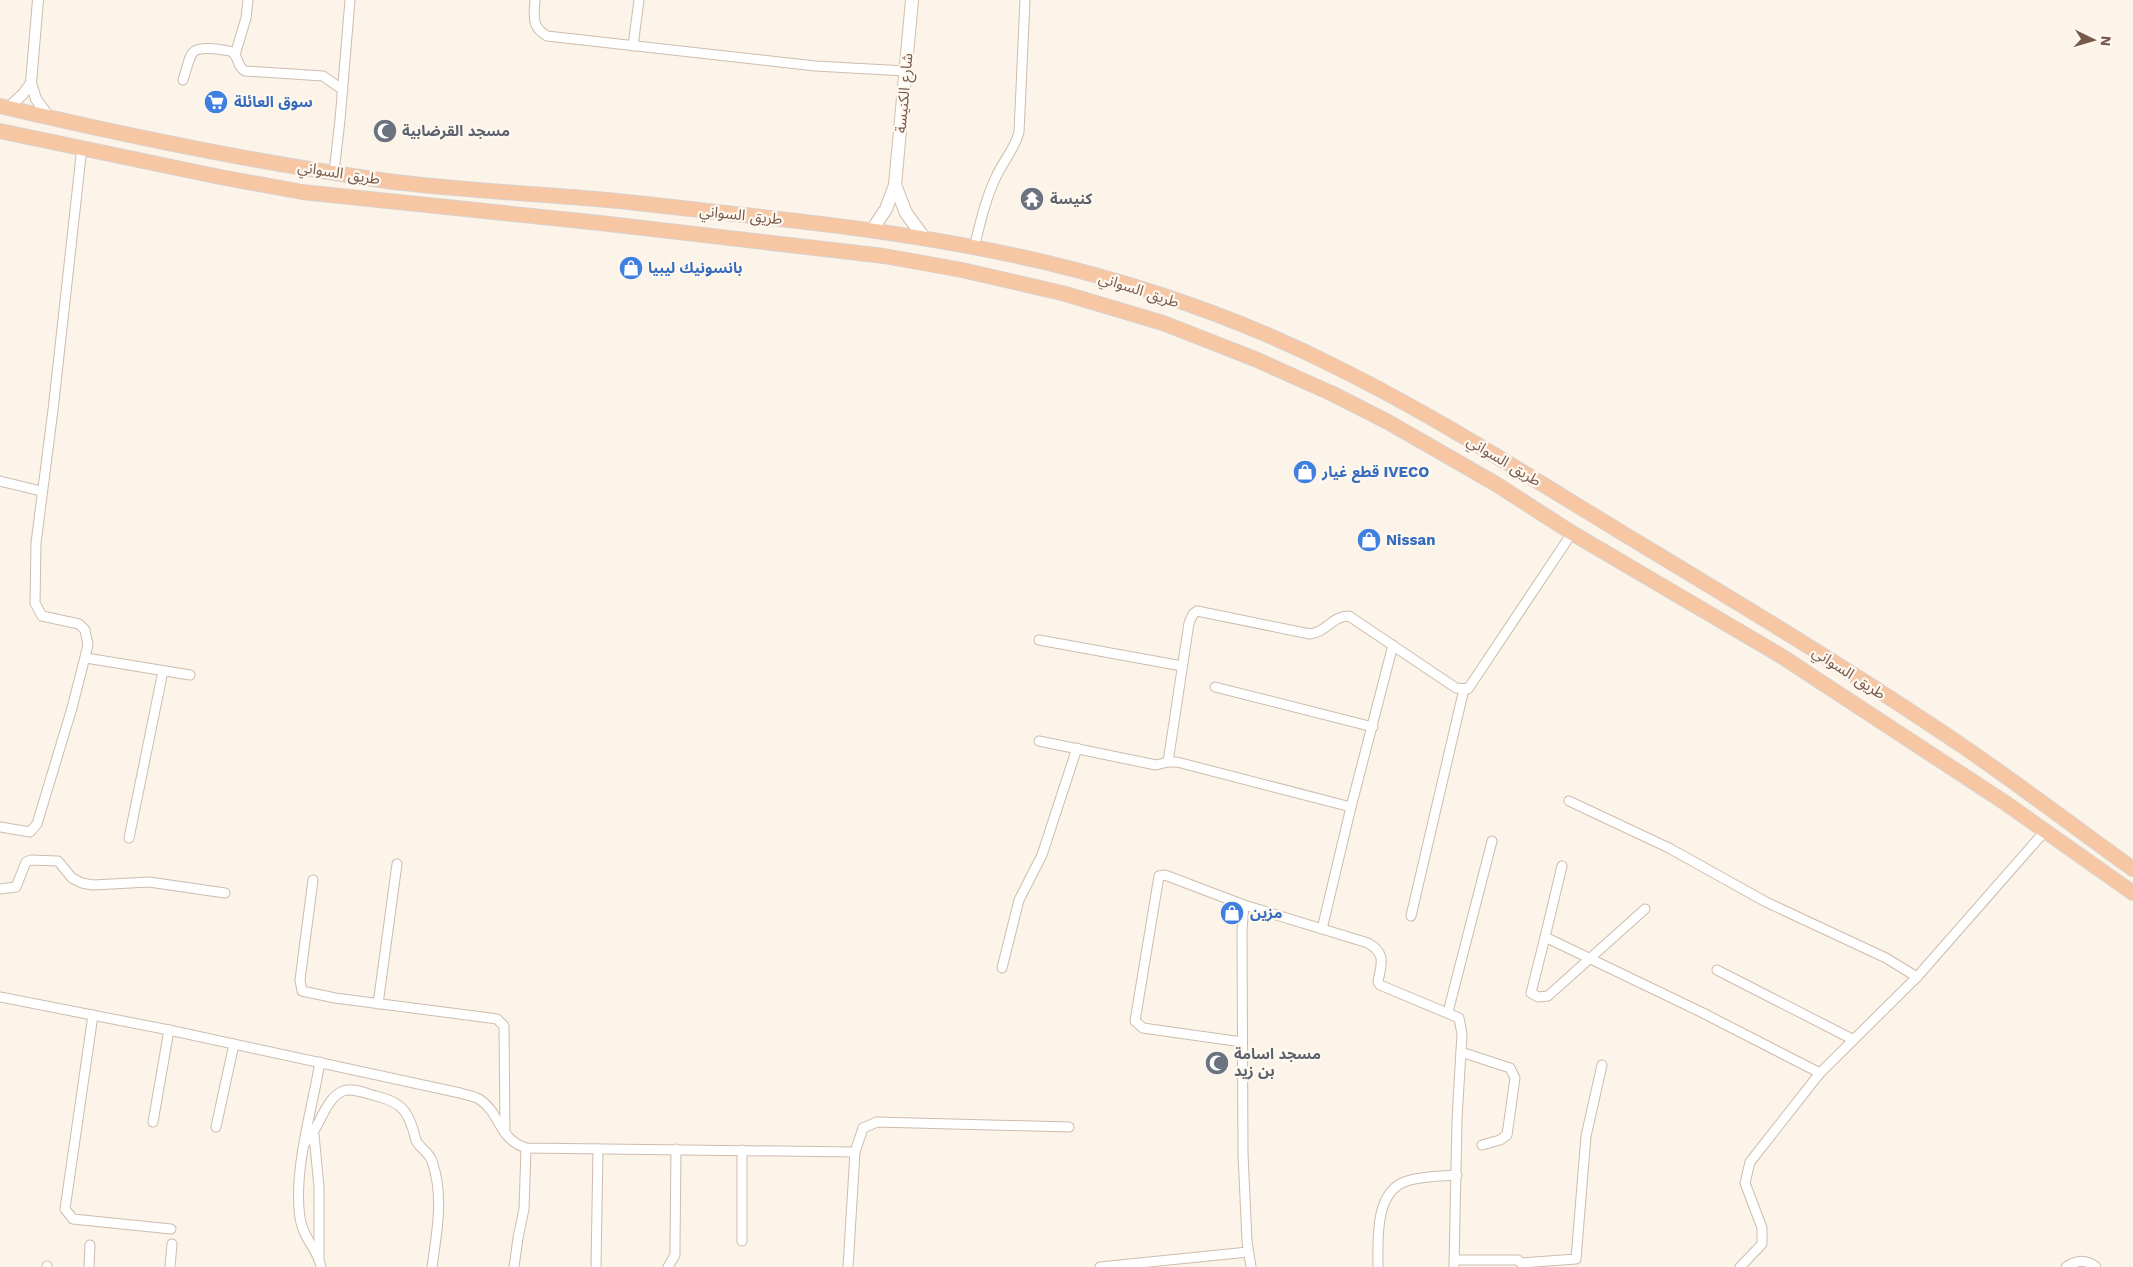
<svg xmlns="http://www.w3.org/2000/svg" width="2133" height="1267" font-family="'Work Sans','Noto Sans Arabic',sans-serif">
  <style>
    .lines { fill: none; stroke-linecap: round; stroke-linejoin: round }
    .minor-casing { stroke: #cebcae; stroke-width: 11 }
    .tertiary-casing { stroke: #cebcae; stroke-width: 12 }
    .secondary-casing { stroke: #d4beae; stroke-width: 14 }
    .trunk-casing { stroke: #d9d1cd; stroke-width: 16 }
    .minor { stroke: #fff; stroke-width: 9 }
    .tertiary { stroke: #fff; stroke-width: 10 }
    .secondary { stroke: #fff; stroke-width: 12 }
    .trunk { stroke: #f7c6a2; stroke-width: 14 }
    .labels { text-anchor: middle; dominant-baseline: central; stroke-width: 4.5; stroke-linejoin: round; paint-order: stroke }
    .street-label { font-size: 15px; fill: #775a4c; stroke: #fff8ef }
    .shop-label { font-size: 15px; font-weight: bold; fill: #366cbe; stroke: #fff8ef; text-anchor: start }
    .worship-label { font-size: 15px; font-weight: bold; fill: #5b616d; stroke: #fff8ef; text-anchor: start }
  </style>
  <rect width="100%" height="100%" fill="#fcf4e9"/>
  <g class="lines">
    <g class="minor-casing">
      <g id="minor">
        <path d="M535 0C534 16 531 27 547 36L815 66 906 71"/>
        <polyline points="633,46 639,0"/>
        <polyline points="235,55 246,18 248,0"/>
        <path d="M183 80C192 54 187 46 217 49 221 50 228 50 232 52 239 57 237 67 245 71L323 76 343 90"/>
        <polyline points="334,172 340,120 350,0"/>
        <path d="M974 248C980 224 985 200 996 177 1003 161 1015 149 1019 132L1025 0"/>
        <polyline points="0,481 41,491"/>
        <polyline points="1039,640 1182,666"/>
        <polyline points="86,658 190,675"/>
        <polyline points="1215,687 1373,727"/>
        <polyline points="1039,741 1156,765 1168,762 1177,762 1351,807"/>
        <path d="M1168 762 1189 623 1193 614 1197 611 1310 634C1327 632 1332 616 1349 616L1456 688 1468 689 1572 533"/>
        <polyline points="1569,801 1669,848 1766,902 1886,958 1917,977"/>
        <polyline points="0,827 30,832 37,824 72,708 88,645 85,630 79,624 42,616 35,603 36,543 53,410 82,147"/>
        <polyline points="129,838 163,671"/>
        <polyline points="1562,866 1545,937 1701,1012 1820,1073"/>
        <polyline points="313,880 300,980 302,991 335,998 490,1018 497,1019 504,1026 505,1133"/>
        <polyline points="0,889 16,887 26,862 31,860 58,861 72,878 82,883 93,885 149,882 225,893"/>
        <polyline points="1244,905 1242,930 1243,1154 1247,1241 1251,1267"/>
        <polyline points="1411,916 1464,689"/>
        <polyline points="1322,929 1351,807 1393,645"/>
        <polyline points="1545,937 1531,993 1538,997 1548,996 1645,909"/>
        <polyline points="1002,968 1019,900 1042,855 1077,748"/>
        <polyline points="1717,970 1852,1039"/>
        <path d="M0 997 169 1030 460 1093C466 1095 474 1096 479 1099 501 1113 498 1139 526 1148L855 1152"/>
        <polyline points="378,1004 397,864"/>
        <polyline points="1448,1012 1492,841"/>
        <polyline points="93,1015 65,1209 73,1219 171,1229"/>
        <path d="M1242 1042 1143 1028 1135 1021 1159 876 1165 875 1244 905 1368 943C1387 954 1381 964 1378 982L1380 985 1459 1018 1462 1034 1457 1119 1454 1267"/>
        <polyline points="1461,1052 1510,1068 1515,1078 1507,1135 1500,1140 1482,1145"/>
        <path d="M320 1062C312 1110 293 1171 300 1218 303 1239 318 1249 321 1267"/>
        <polyline points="153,1122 169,1030"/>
        <polyline points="216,1127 234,1044"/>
        <polyline points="314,1135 319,1187 319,1257"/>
        <path d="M305 1143C320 1129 324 1099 343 1091 352 1087 367 1094 376 1096 405 1103 409 1114 416 1140 418 1147 429 1152 432 1161 444 1196 437 1231 432 1267"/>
        <polyline points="742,1241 742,1150"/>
        <polyline points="1454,1260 1518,1260 1521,1263 1576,1259 1586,1136 1602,1065"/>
        <polyline points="47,1267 47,1266"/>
        <polyline points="89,1267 90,1245"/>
        <polyline points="170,1267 172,1244"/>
        <polyline points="514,1267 518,1238 524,1209 526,1148"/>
        <polyline points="596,1267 598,1149"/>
        <polyline points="668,1267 675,1255 675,1245 676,1149"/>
        <polyline points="848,1267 855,1152 863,1128 877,1122 1069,1127"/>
        <polyline points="1100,1267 1248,1252"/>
        <path d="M1378 1267C1378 1241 1374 1191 1407 1181 1422 1176 1440 1176 1457 1175"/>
        <polyline points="1740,1267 1762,1244 1762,1228 1745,1183 1750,1162 1820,1073 1917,977 2045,831"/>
        <path d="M2066 1267C2076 1260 2086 1259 2096 1267"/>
      </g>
    </g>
    <g class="tertiary-casing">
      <g id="tertiary">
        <polyline points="38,0 31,83 36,99 49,117"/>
        <polyline points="8,108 23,94 31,83"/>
      </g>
    </g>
    <g class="secondary-casing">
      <g id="secondary">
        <polyline points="895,185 906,213 925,239"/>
        <polyline points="872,230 886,209 895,185 912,0"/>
      </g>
    </g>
    <g class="trunk-casing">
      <g id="trunk">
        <path d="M0 106C128 136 257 163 387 181 457 190 526 193 596 199 642 203 688 209 734 214 838 225 942 238 1044 262 1145 286 1246 321 1338 368 1435 416 1527 475 1619 531 1735 601 1852 671 1964 747 2021 786 2077 829 2133 869"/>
        <polyline points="0,131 220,177 302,192 600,223 884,256 962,270 1062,293 1163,323 1255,359 1333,394 1388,422 1496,484 1572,533 1778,654 2004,802 2133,893"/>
      </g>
    </g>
    <use href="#minor" class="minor"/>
    <use href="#tertiary" class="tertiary"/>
    <use href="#secondary" class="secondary"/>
    <use href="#trunk" class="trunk"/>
  </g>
  <defs>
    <g id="supermarket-disc" transform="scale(1.25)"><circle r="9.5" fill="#3f7fe0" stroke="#fff8ef"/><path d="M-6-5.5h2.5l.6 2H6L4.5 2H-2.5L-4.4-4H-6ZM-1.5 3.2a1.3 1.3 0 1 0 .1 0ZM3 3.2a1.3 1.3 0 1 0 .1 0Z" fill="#fff"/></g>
    <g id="mosque-disc" transform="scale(1.25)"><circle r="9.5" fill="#6b7280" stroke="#fff8ef"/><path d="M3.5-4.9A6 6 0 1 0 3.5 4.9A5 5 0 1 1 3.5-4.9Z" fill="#fff"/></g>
    <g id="temple-disc" transform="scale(1.25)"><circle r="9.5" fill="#6b7280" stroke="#fff8ef"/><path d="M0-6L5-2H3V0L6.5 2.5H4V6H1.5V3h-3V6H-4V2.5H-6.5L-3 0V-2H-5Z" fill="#fff"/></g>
    <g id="shop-disc" transform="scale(1.25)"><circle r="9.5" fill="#3f7fe0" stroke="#fff8ef"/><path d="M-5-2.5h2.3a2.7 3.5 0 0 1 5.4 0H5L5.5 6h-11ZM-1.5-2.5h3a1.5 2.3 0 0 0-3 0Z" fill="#fff"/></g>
  </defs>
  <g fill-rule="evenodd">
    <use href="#supermarket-disc" x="216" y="102"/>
    <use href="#mosque-disc" x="385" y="131"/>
    <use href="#temple-disc" x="1032" y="199"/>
    <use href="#shop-disc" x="631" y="268"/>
    <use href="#shop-disc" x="1305" y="472"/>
    <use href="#shop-disc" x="1369" y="540"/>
    <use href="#shop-disc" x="1232" y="913"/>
    <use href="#mosque-disc" x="1217" y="1063"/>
  </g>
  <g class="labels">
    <g class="street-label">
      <text transform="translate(904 93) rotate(-85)">شارع الكنيسة</text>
      <text transform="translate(339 173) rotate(9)">طريق السواني</text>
      <text transform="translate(741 215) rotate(6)">طريق السواني</text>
      <text transform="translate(1139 290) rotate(18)">طريق السواني</text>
      <text transform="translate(1504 461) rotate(31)">طريق السواني</text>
      <text transform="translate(1849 673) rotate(33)">طريق السواني</text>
    </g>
    <g class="shop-label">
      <text x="234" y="102">سوق العائلة</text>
      <text x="648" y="268">بانسونيك ليبيا</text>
      <text x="1322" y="472">قطع غيار IVECO</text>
      <text x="1386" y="540">Nissan</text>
      <text x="1250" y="913">مزين</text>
    </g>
    <g class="worship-label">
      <text x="402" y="131">مسجد القرضابية</text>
      <text x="1050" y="199">كنيسة</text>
      <text x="1234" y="1054">مسجد اسامة<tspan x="1234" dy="17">بن زيد</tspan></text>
    </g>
  </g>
  <g transform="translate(2093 40) rotate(95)" stroke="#fff8ef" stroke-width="4" paint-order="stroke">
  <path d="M0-4L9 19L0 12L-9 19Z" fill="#775a4c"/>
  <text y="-8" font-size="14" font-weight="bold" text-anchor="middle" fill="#775a4c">N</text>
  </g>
</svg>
